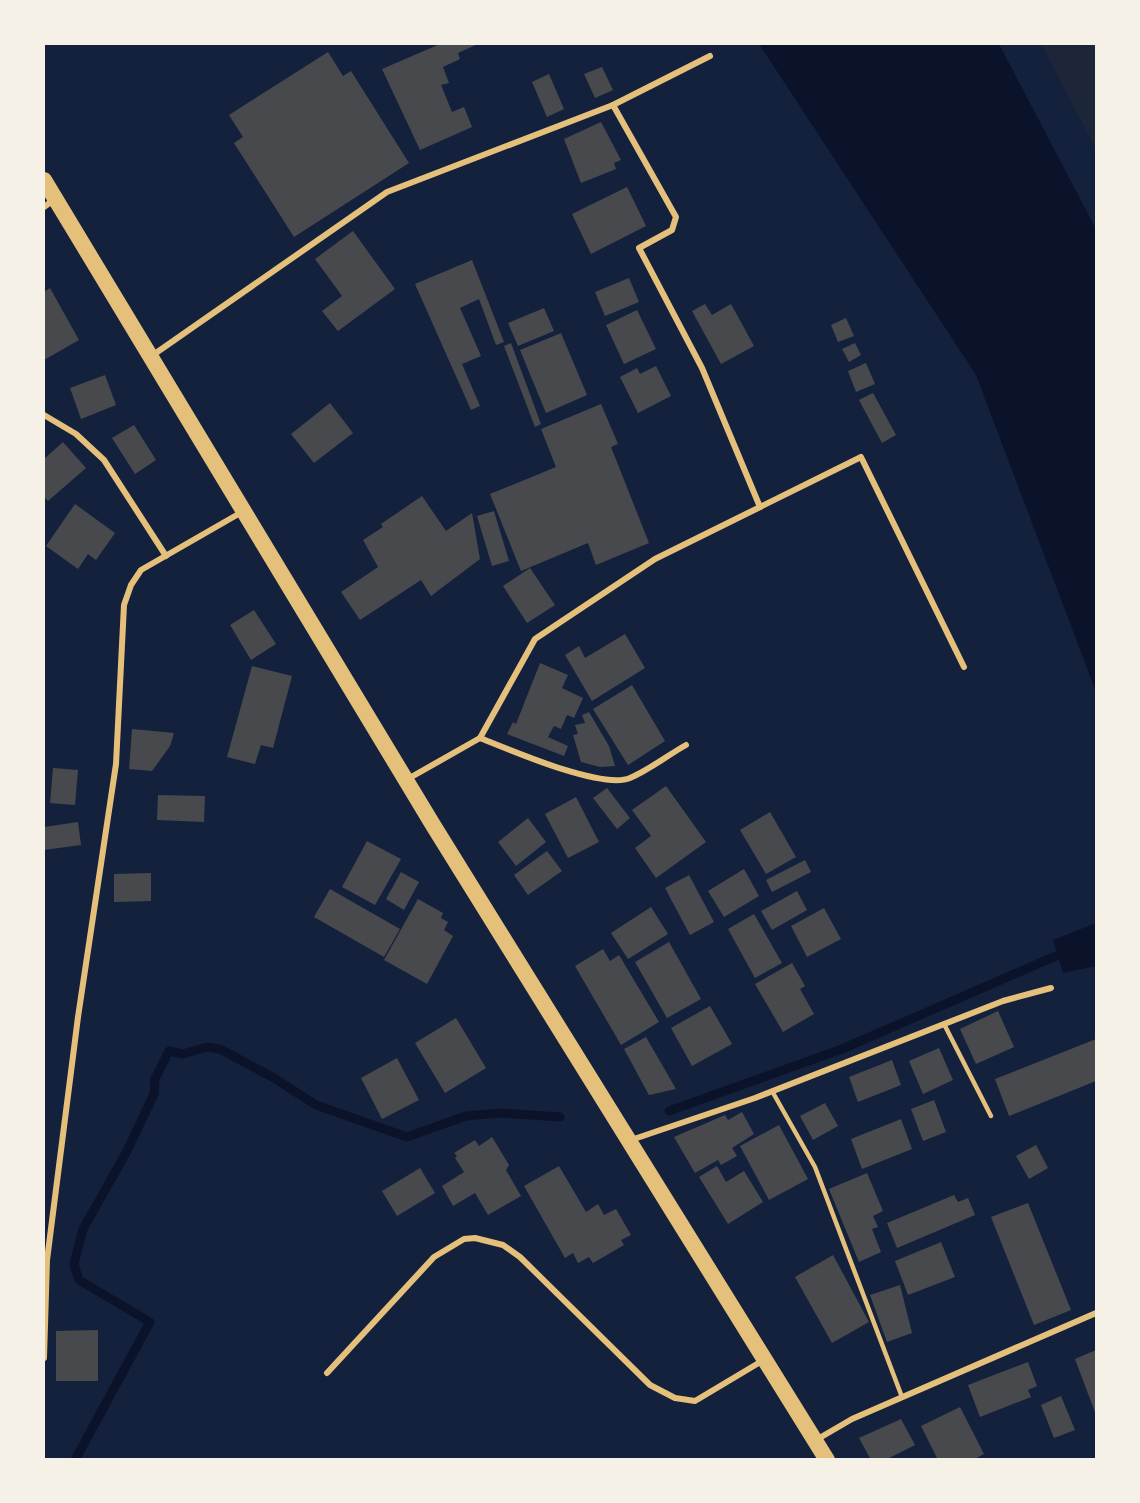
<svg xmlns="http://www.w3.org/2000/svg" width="1140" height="1503" font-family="Karla,sans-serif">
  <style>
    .green { fill: #1d2539 }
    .water { fill: #0b132b }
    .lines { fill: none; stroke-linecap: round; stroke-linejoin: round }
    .stream { stroke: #0b132b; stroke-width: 9 }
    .building { fill: #48494c }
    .service { stroke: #e5c07b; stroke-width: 4.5 }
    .minor { stroke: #e5c07b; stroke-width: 6 }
    .trunk { stroke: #e5c07b; stroke-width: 16 }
  </style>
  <rect width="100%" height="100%" fill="#14213d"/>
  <polygon class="green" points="1041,44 1096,44 1096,149"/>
  <g class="water">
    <polygon points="759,44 999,44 1096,229 1096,692 976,375"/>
    <polygon points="1096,923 1096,966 1063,973 1053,940"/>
  </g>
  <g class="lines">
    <g class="stream">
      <polyline points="669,1111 842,1049 1056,956"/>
      <polyline points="75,1460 150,1322 79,1280 74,1264 83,1229 127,1151 154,1094 155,1079 169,1051 183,1054 207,1047 220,1049 274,1078 316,1105 407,1137 466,1116 500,1113 560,1117"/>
    </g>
  </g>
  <g class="building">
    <polygon points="440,44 478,44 458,53 460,59 443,67 449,83 441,85 452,112 464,107 472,127 420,150 382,69"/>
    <polygon points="328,52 343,76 351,71 409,163 294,237 234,143 243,137 229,115"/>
    <polygon points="602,67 613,90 595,98 584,74"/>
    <polygon points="549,74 564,109 547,117 532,82"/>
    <polygon points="601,122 621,160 614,163 616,169 581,183 564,139"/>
    <polygon points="627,187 646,226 591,254 572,214"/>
    <polygon points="353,231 395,289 338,331 322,311 342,296 315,259"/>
    <polygon points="472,260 504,342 496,345 479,299 460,308 481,356 462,364 480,406 471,410 415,284"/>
    <polygon points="629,278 639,302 605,316 595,292"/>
    <polygon points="50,288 79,340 44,360 44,292"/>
    <polygon points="705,304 712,315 731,304 754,346 721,364 692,311"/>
    <polygon points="544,308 554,331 518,346 508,323"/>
    <polygon points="637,310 656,349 624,364 606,325"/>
    <polygon points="846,318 854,336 838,342 831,325"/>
    <polygon points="561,333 587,395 546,413 520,350"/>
    <polygon points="511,343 541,424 535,427 504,346"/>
    <polygon points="855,343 861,355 849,362 842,349"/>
    <polygon points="866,363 875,384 856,392 848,371"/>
    <polygon points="656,366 671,396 638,413 620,377 637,368 640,374"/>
    <polygon points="105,375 116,405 81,419 70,388"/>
    <polygon points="873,393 896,435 882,443 859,400"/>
    <polygon points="330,403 353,433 314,463 291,434"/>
    <polygon points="601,404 618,444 611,447 649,543 596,565 588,543 521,571 490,494 556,467 541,429"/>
    <polygon points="134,425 156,460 135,474 112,438"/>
    <polygon points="63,442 86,468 48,501 44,497 44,459"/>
    <polygon points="422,496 446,531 472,513 480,559 431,596 421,580 360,620 341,592 378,567 363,540 383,527 381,524"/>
    <polygon points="75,504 115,533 96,560 88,554 78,569 46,546"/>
    <polygon points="494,511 509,561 492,566 477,516"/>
    <polygon points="530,568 555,605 527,623 503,586"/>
    <polygon points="254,610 276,644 251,660 230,625"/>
    <polygon points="625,634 645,668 592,701 565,655 579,646 585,658"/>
    <polygon points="540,663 568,675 562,688 583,698 574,718 567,715 561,729 554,726 548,737 568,746 564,756 507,734 513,722 516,724"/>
    <polygon points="252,666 292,676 273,748 261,745 255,764 227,757"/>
    <polygon points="632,685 665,741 628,765 593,709"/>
    <polygon points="589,712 609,746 615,766 600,767 581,762 573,735 578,734 575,725 585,723 582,715"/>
    <polygon points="132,729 174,733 170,746 152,771 129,769"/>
    <polygon points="53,768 78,770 75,805 50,803"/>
    <polygon points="666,786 706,842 656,878 635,848 651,836 632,810"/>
    <polygon points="607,788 630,818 617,829 593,798"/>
    <polygon points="158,795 205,796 204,822 157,820"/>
    <polygon points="576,797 599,842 568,858 545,814"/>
    <polygon points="770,812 796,857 766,874 740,830"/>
    <polygon points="528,818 546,842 516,866 498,842"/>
    <polygon points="78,822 81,845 44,850 44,827"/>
    <polygon points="367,841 401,859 375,905 342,887"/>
    <polygon points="547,851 562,871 528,895 514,875"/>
    <polygon points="805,860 811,872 772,892 766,880"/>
    <polygon points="744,869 759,896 724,917 708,891"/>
    <polygon points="401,872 419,882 404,910 386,899"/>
    <polygon points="151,873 151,901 114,902 114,874"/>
    <polygon points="689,875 714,922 690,935 665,888"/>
    <polygon points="330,889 400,929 384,957 314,917"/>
    <polygon points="797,891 807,910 772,930 761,911"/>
    <polygon points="418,899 443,913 441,918 448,922 444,930 453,936 427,984 384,960"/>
    <polygon points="651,907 668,934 628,959 611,933"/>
    <polygon points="824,908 841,939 807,957 791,926"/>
    <polygon points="754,914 782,963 755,978 728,929"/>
    <polygon points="669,942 701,999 667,1018 635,962"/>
    <polygon points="603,949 610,961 619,955 659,1022 621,1045 575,966"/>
    <polygon points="792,963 805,986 800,989 814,1014 783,1032 755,984"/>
    <polygon points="710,1006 732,1044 692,1066 671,1028"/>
    <polygon points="998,1011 1014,1047 976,1064 960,1029"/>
    <polygon points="456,1018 486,1068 445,1093 415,1043"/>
    <polygon points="646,1037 676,1089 649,1095 624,1049"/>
    <polygon points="1096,1039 1096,1081 1009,1116 995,1079"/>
    <polygon points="939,1048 953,1080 923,1094 909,1061"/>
    <polygon points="397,1058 419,1100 382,1119 361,1078"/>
    <polygon points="892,1060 901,1085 858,1102 849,1077"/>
    <polygon points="934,1100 946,1132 923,1141 911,1109"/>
    <polygon points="825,1103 838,1126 813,1140 800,1116"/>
    <polygon points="742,1112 754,1134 732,1148 737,1156 721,1165 718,1160 695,1173 674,1137 725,1115 728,1120"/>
    <polygon points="901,1119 912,1149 862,1169 851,1139"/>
    <polygon points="779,1125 808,1179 769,1200 740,1146"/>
    <polygon points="492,1137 509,1165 506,1170 521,1196 488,1215 475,1193 453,1206 442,1186 464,1172 455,1158 457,1156 454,1153 475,1140 479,1146"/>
    <polygon points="1036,1145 1048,1168 1029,1179 1016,1156"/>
    <polygon points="559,1166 586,1212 598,1204 604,1215 616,1209 631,1235 621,1240 624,1245 593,1263 589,1257 578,1263 573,1253 565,1258 524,1186"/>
    <polygon points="717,1166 726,1182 744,1171 763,1202 728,1224 699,1177"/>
    <polygon points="420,1168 435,1193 397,1216 382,1191"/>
    <polygon points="867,1173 883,1211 873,1216 878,1227 872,1229 881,1252 859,1262 829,1189"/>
    <polygon points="954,1195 958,1202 968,1198 975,1215 897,1248 887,1223"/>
    <polygon points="1028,1203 1071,1310 1034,1325 991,1217"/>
    <polygon points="941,1242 955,1277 908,1295 895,1261"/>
    <polygon points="833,1255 869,1322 832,1343 795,1277"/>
    <polygon points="900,1285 912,1333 887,1342 870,1295"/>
    <polygon points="98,1330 98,1381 56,1381 56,1331"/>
    <polygon points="1096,1350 1096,1415 1075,1359"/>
    <polygon points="1028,1362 1037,1386 1028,1390 1031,1397 980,1417 968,1385"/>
    <polygon points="1061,1396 1075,1430 1054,1438 1041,1405"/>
    <polygon points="960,1407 984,1454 973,1460 938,1460 921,1426"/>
    <polygon points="901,1419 915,1445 885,1460 871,1460 859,1438"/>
  </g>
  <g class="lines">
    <g class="service">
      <polyline points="944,1024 991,1116"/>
      <polyline points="772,1091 815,1167 902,1397"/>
    </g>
    <g class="minor">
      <polyline points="613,105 710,56"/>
      <polyline points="44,207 55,199"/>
      <polyline points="153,355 387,192 613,105 676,217 672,230 639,248 702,368 760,507"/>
      <polyline points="44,415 76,434 104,460 166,556"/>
      <path d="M480 738C510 750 602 790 630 778 649 770 668 755 686 745"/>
      <polyline points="406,780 480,738 535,639 655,559 861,457 964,667"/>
      <polyline points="631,1140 755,1098 1003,1001 1051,988"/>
      <polyline points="44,1358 47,1260 78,1017 116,764 124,605 131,585 141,570 242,512"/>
      <polyline points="327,1373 434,1257 464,1239 475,1238 503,1245 520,1257 650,1385 675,1398 695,1401 762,1361"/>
      <polyline points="816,1440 852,1419 1096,1313"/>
    </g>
    <polyline class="trunk" points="44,180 433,825 827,1460"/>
  </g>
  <rect width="1140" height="1503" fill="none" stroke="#f6f1e7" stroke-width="90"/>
</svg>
